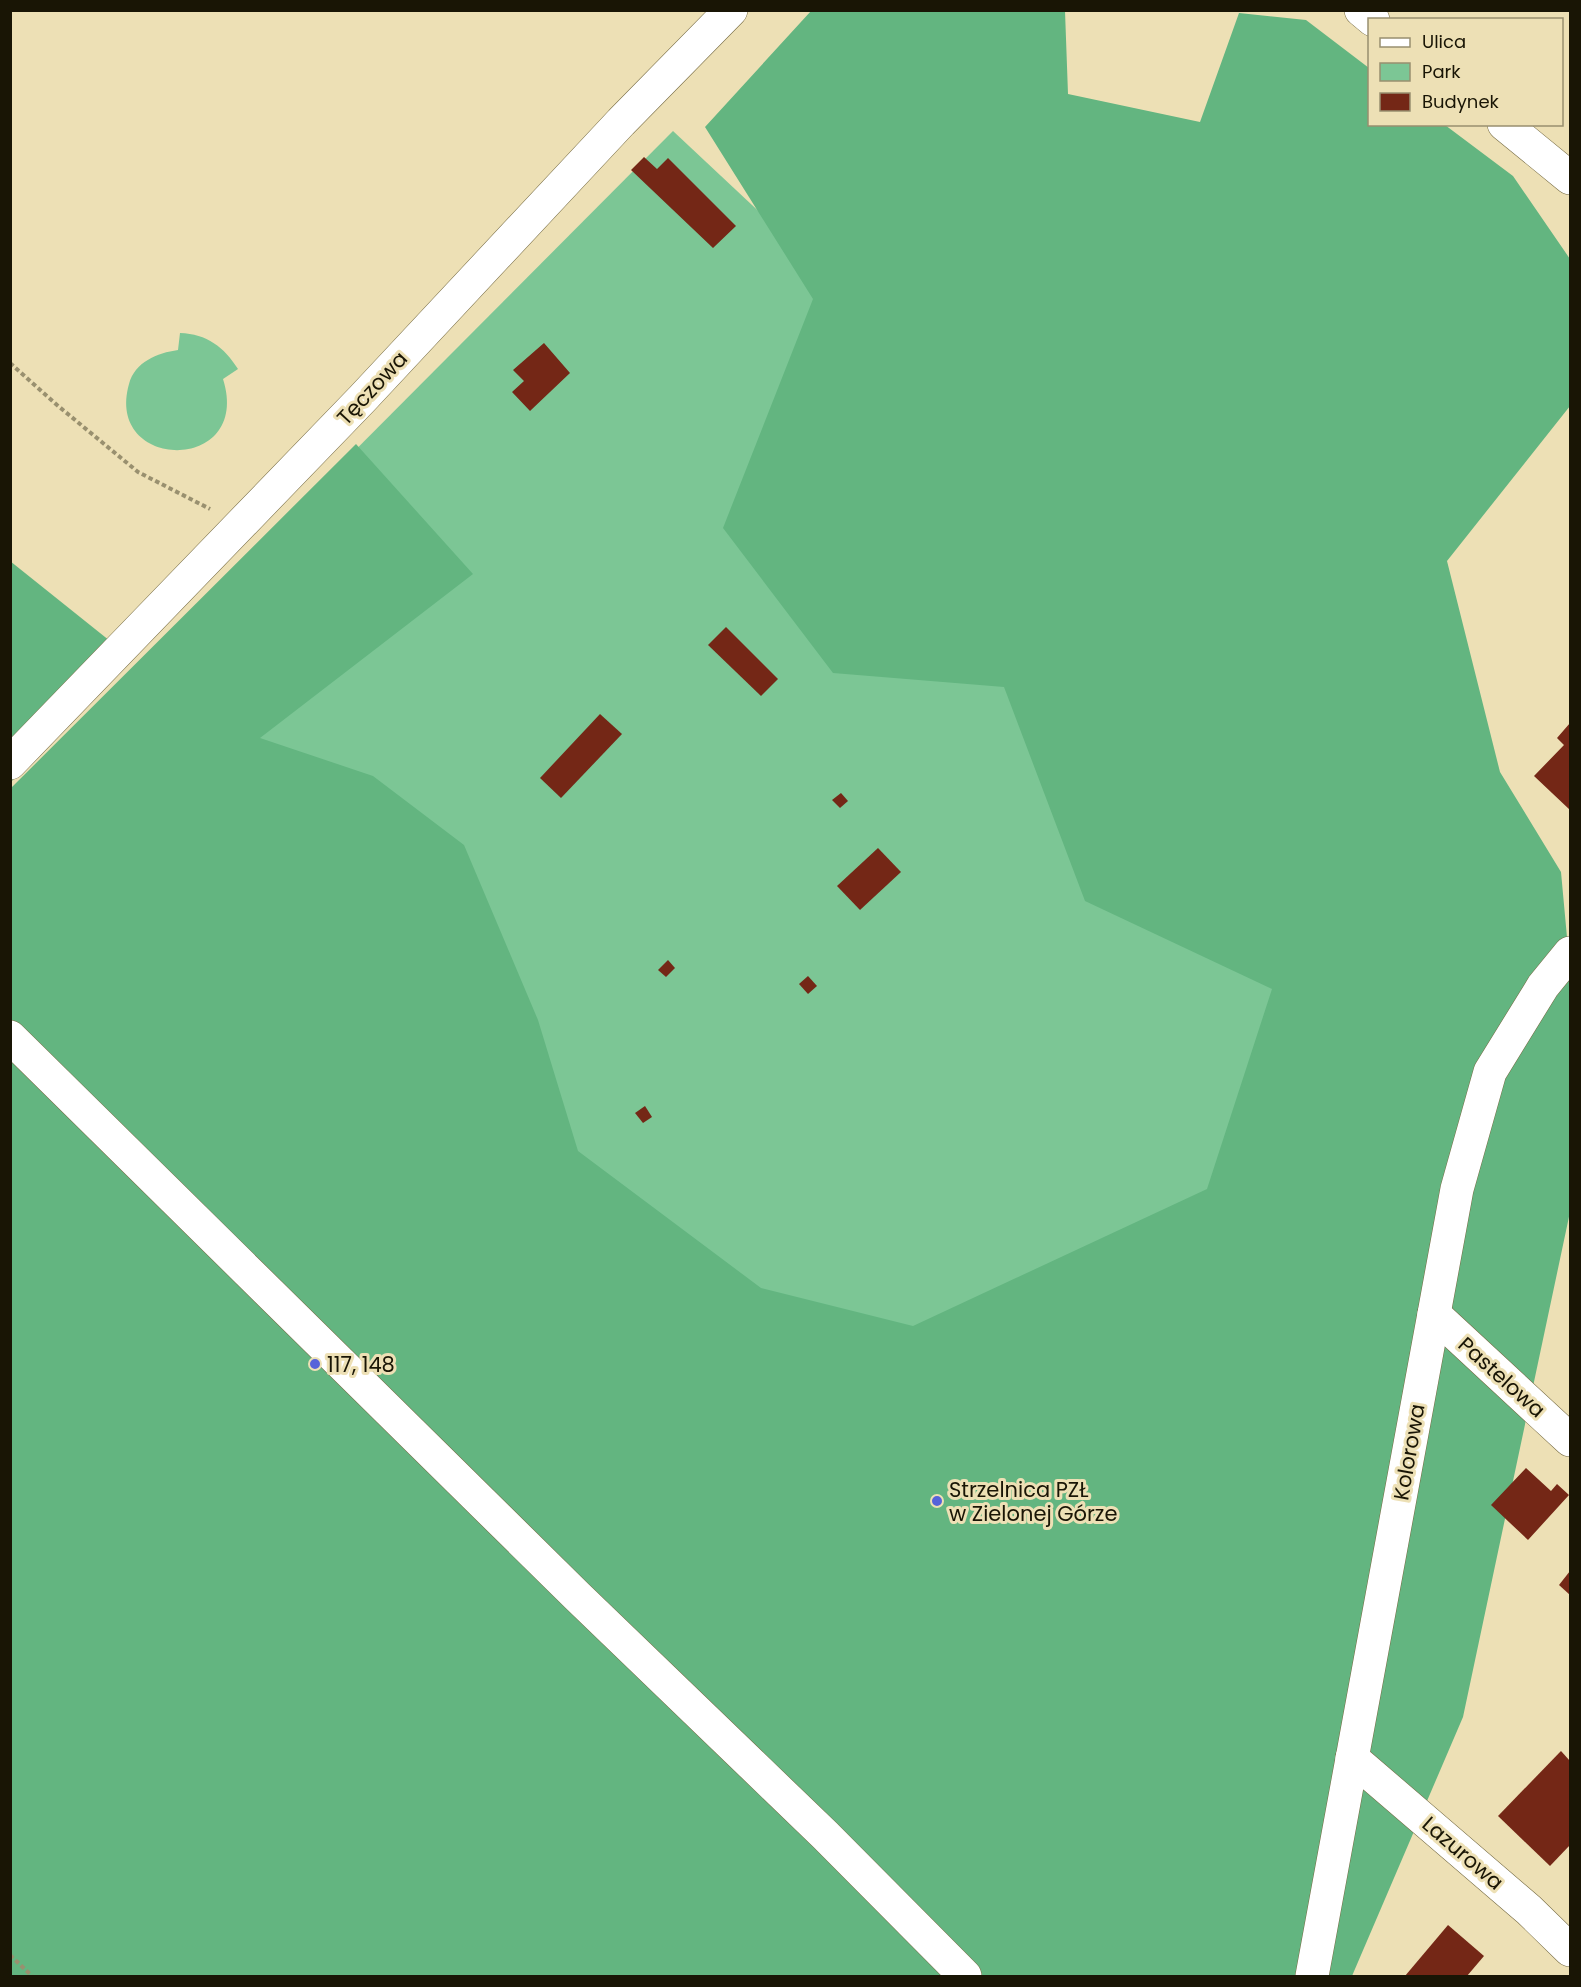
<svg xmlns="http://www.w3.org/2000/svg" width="1581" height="1987" font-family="Poppins,sans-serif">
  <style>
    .green { fill: #7cc695 }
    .forest { fill: #63b580 }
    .building { fill: #742716 }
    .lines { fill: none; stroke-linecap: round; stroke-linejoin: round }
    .minor-casing { stroke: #756a42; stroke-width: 34 }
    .path { stroke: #99906f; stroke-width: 4; stroke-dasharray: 4.5 3; stroke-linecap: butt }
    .minor { stroke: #fff; stroke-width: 33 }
    .poi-dot { fill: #5663da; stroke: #ede0b5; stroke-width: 2 }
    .labels { text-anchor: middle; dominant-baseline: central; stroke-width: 6; stroke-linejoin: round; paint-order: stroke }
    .street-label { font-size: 21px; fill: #191505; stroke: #ede0b5 }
    .poi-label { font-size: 21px; fill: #191505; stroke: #ede0b5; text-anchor: start }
  </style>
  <rect width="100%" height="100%" fill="#ede0b5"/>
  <g class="green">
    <polygon points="673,131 1528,933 1288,1976 10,797"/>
    <path d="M180 333C207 334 224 347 238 369L223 379C253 474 104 472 129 384 135 362 157 353 178 350Z"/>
  </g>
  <g class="forest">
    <polygon points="811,11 1065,11 1068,94 1200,122 1239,13 1306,20 1369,68 1370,124 1445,125 1513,176 1570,259 1570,406 1447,561 1500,772 1561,872 1570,970 1570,1212 1463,1717 1352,1976 11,1976 11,788 356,444 473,574 260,738 373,776 464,845 538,1020 578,1151 761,1288 913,1326 1207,1189 1272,989 1085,901 1004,687 833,673 723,528 813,299 705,127"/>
    <polygon points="10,561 130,657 11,782 10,782"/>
  </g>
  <g class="building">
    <polygon points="644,157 657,169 668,158 736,226 713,248 631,170"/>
    <polygon points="544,343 570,373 530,411 512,392 524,381 513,370"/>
    <polygon points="726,627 778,679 761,696 708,645"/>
    <polygon points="600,714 622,734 561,798 540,778"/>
    <polygon points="1570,723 1570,810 1534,776 1564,745 1557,738"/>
    <polygon points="841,793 848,801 840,808 832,800"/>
    <polygon points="878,848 901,872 860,910 837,886"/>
    <polygon points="668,960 675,968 666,977 658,970"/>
    <polygon points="808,976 817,986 808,994 799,984"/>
    <polygon points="645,1106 652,1117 643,1123 635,1113"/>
    <polygon points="1526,1468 1551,1491 1557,1484 1569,1495 1528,1540 1491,1505"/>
    <polygon points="1570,1571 1570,1595 1559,1585"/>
    <polygon points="1561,1751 1570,1761 1570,1845 1550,1866 1498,1816"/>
    <polygon points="1448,1925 1484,1956 1467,1976 1405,1976"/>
  </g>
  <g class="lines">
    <g class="minor-casing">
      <g id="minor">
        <polyline points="1361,10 1373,20"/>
        <polyline points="1504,124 1570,178"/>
        <polyline points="10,763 362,399 621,122 731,10"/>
        <polyline points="10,1037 577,1596 825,1835 965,1976"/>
        <polyline points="1434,1314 1570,1440"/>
        <polyline points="1352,1758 1529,1910 1570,1950"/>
        <polyline points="1312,1976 1457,1189 1490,1072 1543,986 1570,953"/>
      </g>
    </g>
    <g class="path">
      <polyline points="10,363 57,405 138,472 210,509"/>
      <polyline points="10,1955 32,1976"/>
    </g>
    <use href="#minor" class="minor"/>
  </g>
  <g class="poi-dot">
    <circle cx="315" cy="1364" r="6"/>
    <circle cx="937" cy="1501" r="6"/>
  </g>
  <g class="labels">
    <g class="street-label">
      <text transform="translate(372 388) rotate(-47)">Tęczowa</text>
      <text transform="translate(1502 1377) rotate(42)">Pastelowa</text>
      <text transform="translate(1409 1452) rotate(-80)">Kolorowa</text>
      <text transform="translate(1463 1853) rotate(41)">Lazurowa</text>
    </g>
    <g class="poi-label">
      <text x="327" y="1364">117, 148</text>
      <text x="949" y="1489">Strzelnica PZŁ<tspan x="949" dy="24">w Zielonej Górze</tspan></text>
    </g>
  </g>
  <rect width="1581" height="1987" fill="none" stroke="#191505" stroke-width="24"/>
  <rect x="1368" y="18" width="195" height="108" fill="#ede0b5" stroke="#988f6f" stroke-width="1.5"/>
  <rect x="1380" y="38" width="30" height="9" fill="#ffffff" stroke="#988f6f" stroke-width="1.5"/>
  <text x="1422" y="48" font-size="18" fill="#191505">Ulica</text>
  <rect x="1380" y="63" width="30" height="18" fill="#7cc695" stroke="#988f6f" stroke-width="1.5"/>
  <text x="1422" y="78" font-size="18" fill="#191505">Park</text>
  <rect x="1380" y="93" width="30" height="18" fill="#742716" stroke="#988f6f" stroke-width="1.5"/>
  <text x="1422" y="108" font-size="18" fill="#191505">Budynek</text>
</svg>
